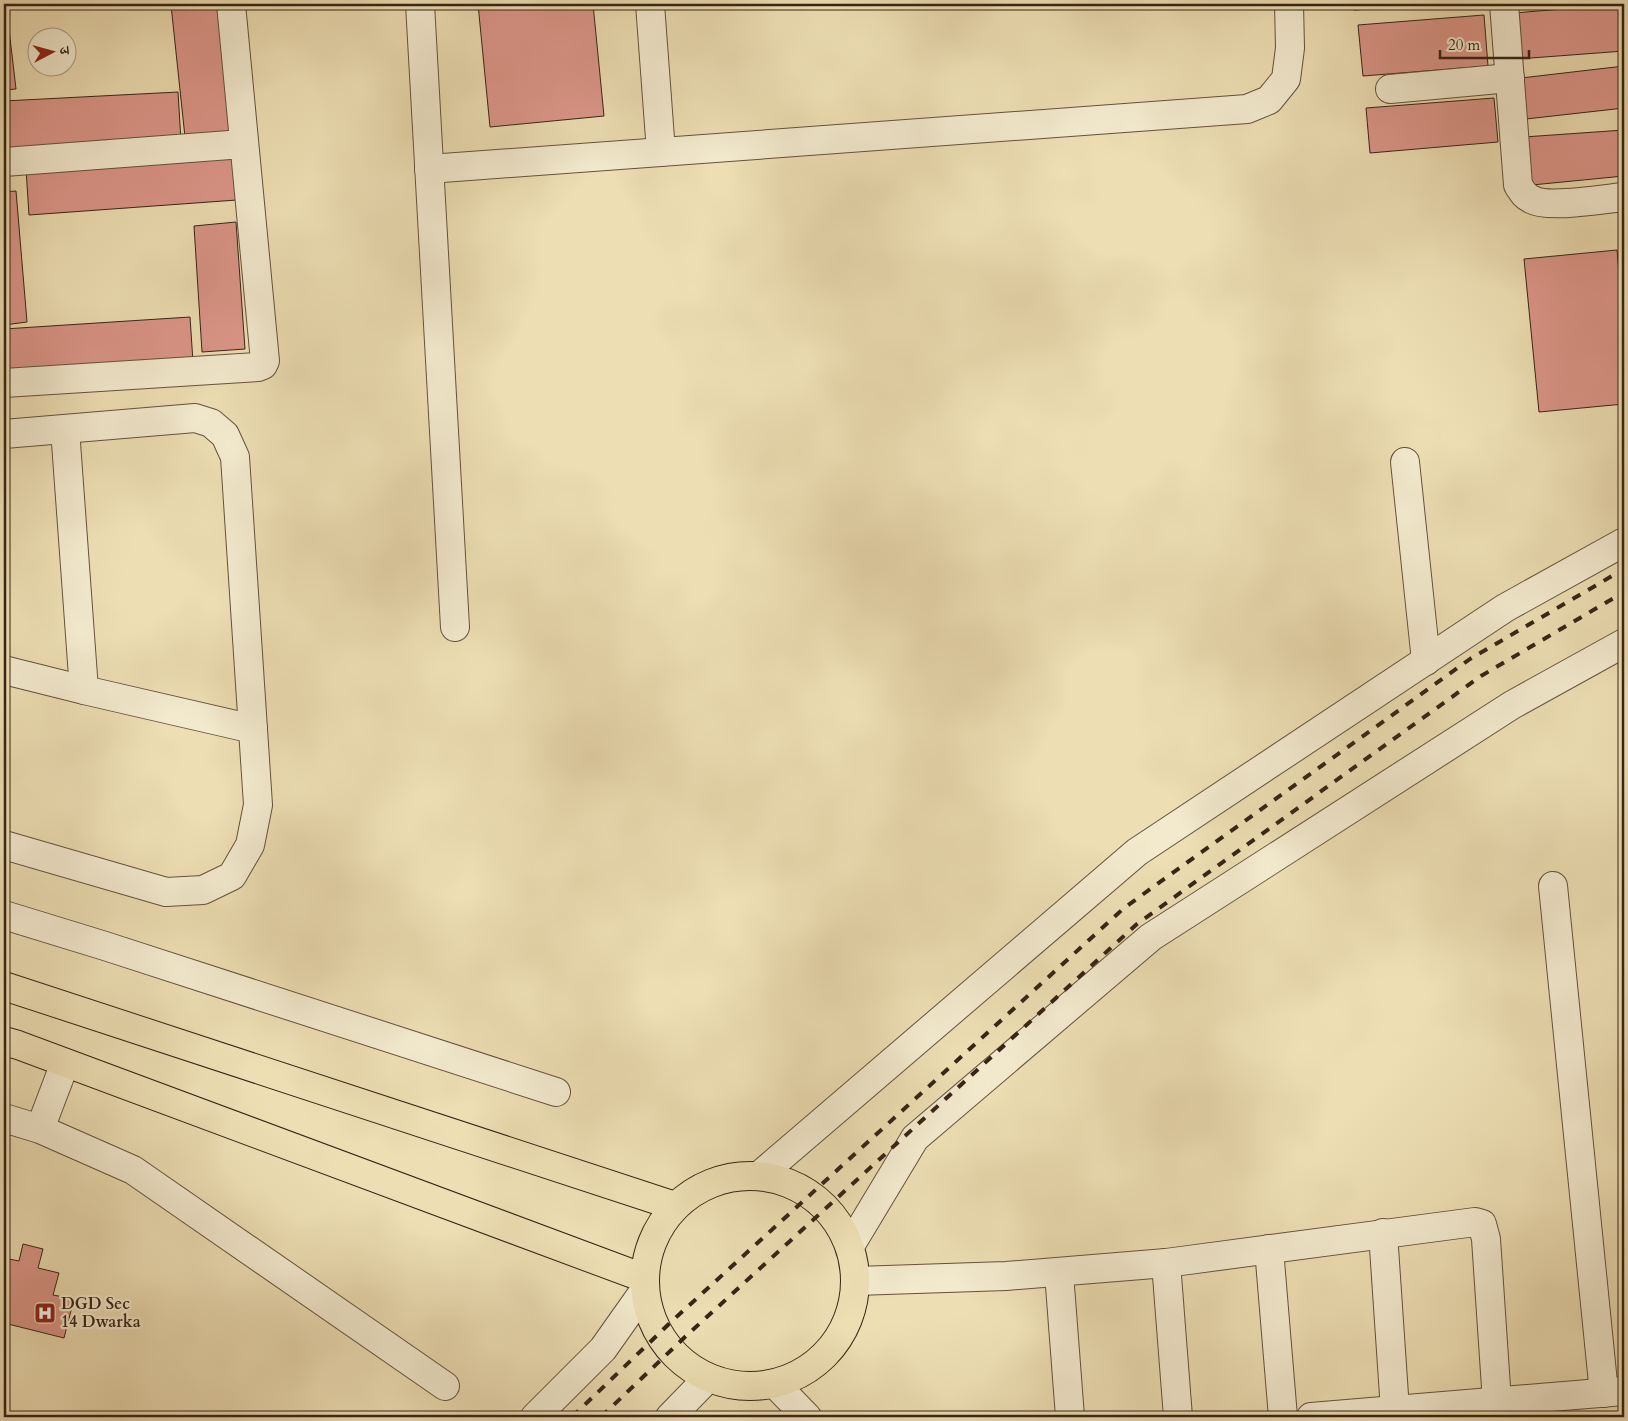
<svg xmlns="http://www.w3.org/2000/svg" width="1628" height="1421" font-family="Cardo,'Noto Serif Devanagari',serif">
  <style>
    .building { fill: #dc9689; stroke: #372416 }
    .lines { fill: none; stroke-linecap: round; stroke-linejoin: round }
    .minor-casing { stroke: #64523d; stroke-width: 30 }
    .major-casing { stroke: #372416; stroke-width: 30 }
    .minor { stroke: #f3eace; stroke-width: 28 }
    .major { stroke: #eddeb3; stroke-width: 28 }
    .rail { stroke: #372416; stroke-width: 4; stroke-dasharray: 9 9; stroke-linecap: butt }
    .labels { text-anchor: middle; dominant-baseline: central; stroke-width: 4.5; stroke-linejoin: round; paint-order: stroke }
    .poi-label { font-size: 16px; font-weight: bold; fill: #372416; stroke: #f3eace; text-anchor: start }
  </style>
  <rect width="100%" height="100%" fill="#eddeb3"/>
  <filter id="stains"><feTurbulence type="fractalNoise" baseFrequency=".004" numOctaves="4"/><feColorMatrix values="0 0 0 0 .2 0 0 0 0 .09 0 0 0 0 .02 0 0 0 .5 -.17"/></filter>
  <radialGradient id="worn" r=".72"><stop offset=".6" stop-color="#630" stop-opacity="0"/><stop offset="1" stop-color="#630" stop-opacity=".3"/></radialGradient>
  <g class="building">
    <polygon points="4,4 6,4 16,89 4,90"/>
    <polygon points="187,4 219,4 234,132 185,137 171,5"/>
    <polygon points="478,4 593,4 604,116 490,127"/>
    <polygon points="1353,4 1454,4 1354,10"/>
    <polygon points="1624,4 1624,51 1518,59 1514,13"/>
    <polygon points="1484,15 1488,66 1363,76 1358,25"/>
    <polygon points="1624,66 1624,108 1526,119 1521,78"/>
    <polygon points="178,92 181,141 4,150 4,101"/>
    <polygon points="1494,98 1498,142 1370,153 1366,108"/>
    <polygon points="1624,130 1624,176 1532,185 1524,137"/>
    <polygon points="233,154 237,200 29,215 26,169"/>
    <polygon points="16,191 27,322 4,325 4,192"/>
    <polygon points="236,222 245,349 202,352 194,226"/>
    <polygon points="1617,250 1624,328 1624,404 1539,412 1524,259"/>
    <polygon points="190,317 193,362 4,375 4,329"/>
    <polygon points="23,1244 43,1249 38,1268 59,1273 53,1295 74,1299 64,1338 4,1323 4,1258 19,1261"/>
  </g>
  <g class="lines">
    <g class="minor-casing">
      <g id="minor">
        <polyline points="420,4 455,627"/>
        <polyline points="650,4 661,152"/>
        <path d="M1504 4 1518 185C1522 191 1524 196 1531 199 1547 209 1604 199 1624 197"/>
        <polyline points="1390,89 1510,78"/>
        <polyline points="4,162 243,144"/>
        <polyline points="429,169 1247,109 1269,100 1286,79 1290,48 1289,4"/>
        <polyline points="4,383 258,367 263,365 265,361 231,4"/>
        <polyline points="65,429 84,690 253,729"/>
        <polyline points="4,434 195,418 211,423 225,435 235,457 258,805 250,845 232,876 203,890 166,892 4,845"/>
        <polyline points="1405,462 1426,661"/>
        <polyline points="4,670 84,690"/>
        <polyline points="1553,886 1604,1393"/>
        <polyline points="4,915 105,946 556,1092"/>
        <polyline points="4,1118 40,1129 133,1170 445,1386"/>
        <polyline points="40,1129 65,1063"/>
        <polyline points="760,1175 1137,852 1505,608 1624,542"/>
        <polyline points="1383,1233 1395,1410"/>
        <polyline points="850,1246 915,1138 1151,937 1512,705 1624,643"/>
        <polyline points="1269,1249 1283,1417"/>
        <polyline points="1166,1263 1178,1417"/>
        <polyline points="1059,1273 1070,1417"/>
        <polyline points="856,1281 1006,1276 1166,1263 1475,1222 1482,1224 1486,1239 1497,1402"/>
        <polyline points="776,1385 807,1417"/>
        <polyline points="535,1417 603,1349 644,1291"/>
        <polyline points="670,1417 707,1379"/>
        <polyline points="1311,1417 1624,1391"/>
      </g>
    </g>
    <g class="major-casing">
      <g id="major">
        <polyline points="4,986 675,1206"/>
        <polyline points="4,1041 18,1045 644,1278"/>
        <circle cx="750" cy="1281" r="105"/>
      </g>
    </g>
    <use href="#minor" class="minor"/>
    <use href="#major" class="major"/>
    <g class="rail">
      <polyline points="572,1417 672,1321 1124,908 1470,659 1624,569"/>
      <polyline points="601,1417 686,1336 1137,924 1481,676 1624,592"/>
    </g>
  </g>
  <defs>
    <g id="hospital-square" transform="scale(1.125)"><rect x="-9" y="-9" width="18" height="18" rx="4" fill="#8f2418" stroke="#f3eace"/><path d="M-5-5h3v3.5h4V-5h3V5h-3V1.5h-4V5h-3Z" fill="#fff"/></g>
  </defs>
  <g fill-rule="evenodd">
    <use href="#hospital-square" x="45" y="1313"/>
  </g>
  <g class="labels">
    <g class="poi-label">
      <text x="61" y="1304">DGD Sec<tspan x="61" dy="18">14 Dwarka</tspan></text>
    </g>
  </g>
  <rect width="1628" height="1421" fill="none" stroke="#eddeb3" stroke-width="20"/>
  <rect x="5" y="5" width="1618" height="1411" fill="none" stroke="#372416" stroke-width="2.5"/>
  <rect x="10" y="10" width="1608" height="1401" fill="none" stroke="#372416"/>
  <g transform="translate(52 52) rotate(84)"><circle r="24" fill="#f3eace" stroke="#a89b84"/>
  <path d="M0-4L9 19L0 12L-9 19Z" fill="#8f2418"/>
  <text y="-8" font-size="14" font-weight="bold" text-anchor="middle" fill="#372416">उ</text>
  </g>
  <path d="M1440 50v8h89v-8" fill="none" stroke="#372416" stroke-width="2.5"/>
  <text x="1448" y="50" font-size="15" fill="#372416" stroke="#f3eace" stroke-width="4" paint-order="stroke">20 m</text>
  <rect width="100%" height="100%" filter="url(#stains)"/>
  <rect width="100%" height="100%" fill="url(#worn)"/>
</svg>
